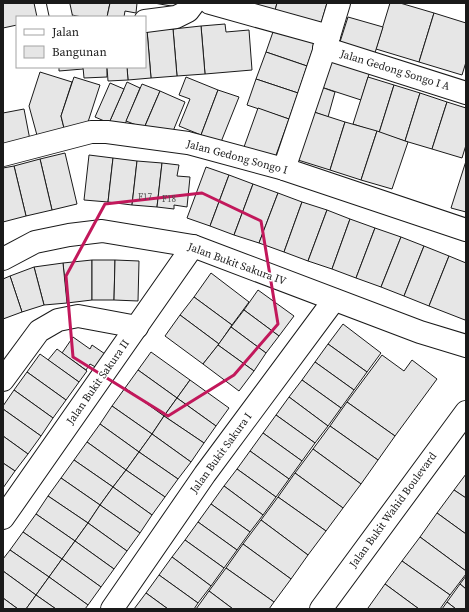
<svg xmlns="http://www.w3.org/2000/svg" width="469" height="612" font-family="'Source Serif 4',serif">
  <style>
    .building { fill: #e6e6e6; stroke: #1a1a1a }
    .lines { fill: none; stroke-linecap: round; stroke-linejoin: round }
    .minor-casing { stroke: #1a1a1a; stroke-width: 24 }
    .minor { stroke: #fff; stroke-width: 22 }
    .marked { fill: none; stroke: #c2185b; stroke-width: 3; stroke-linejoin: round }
    .labels { text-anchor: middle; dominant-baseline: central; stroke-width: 3; stroke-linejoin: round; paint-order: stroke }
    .number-label { font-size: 9px; fill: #4d4d4d }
    .street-label { font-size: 11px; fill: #1a1a1a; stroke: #fff }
  </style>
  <rect width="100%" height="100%" fill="#fff"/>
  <g class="building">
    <polygon points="3,3 34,3 37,17 17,17 17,25 3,28"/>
    <polygon points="69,3 110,3 107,17 82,17 67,14"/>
    <polygon points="110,3 137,3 136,13 125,11 124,17 107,17"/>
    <polygon points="154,3 177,3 177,7"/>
    <polygon points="237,3 277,3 274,14"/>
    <polygon points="277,3 327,3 320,27 274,14"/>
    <polygon points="390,3 400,3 434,13 419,62 376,49"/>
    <polygon points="434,13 466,23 466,62 462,75 419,62"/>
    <polygon points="348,17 383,27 374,56 339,45"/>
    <polygon points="225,24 226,32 249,30 252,70 205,74 201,26"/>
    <polygon points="201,26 205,74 177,76 173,29"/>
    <polygon points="173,29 177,76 151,78 147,30"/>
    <polygon points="274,29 315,43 307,66 266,52"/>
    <polygon points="147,30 151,78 128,80 127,67 145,67 145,31"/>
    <polygon points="266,52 307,66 298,93 256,79"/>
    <polygon points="331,59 370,71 361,100 321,87"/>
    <polygon points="59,67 83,67 83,69 59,71"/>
    <polygon points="83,67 107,67 107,77 84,78"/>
    <polygon points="107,67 127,67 128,80 108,81"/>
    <polygon points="40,72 72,82 61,116 65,132 38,139 29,106"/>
    <polygon points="74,77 100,85 87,125 65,132 61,116"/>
    <polygon points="186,77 218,90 201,135 179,126 190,99 179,95"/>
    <polygon points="368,77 394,85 379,133 353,124"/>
    <polygon points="256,79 298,93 289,119 247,105"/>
    <polygon points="127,82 140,88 123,129 109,123"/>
    <polygon points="110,83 124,89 109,123 95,117"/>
    <polygon points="142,84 160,91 144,128 126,121"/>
    <polygon points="394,85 420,93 405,141 379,133"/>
    <polygon points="321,87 335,92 328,117 314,112"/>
    <polygon points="218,90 239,97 221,142 201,135"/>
    <polygon points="160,91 185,102 171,136 145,126"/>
    <polygon points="420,93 447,102 432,149 405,141"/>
    <polygon points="447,102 466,108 466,145 462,158 432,149"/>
    <polygon points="258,108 289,119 275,158 244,147"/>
    <polygon points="24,109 30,140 3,145 3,113"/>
    <polygon points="314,112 345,122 330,170 298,160"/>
    <polygon points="345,122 377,131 361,180 330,170"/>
    <polygon points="377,131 408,142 392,189 361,180"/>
    <polygon points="65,153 77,204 52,210 40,159"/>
    <polygon points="89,155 113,158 108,202 84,200"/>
    <polygon points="113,158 137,161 132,205 108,202"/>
    <polygon points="40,159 52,210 26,216 14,166"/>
    <polygon points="137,161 162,163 157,207 132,205"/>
    <polygon points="466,161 466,212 451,208"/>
    <polygon points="162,163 179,165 177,176 190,177 187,207 174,205 174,209 157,207"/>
    <polygon points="14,166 26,216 3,222 3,168"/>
    <polygon points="206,167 229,175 210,226 187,218"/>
    <polygon points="229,175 253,184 234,235 210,226"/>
    <polygon points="253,184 278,193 259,243 234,235"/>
    <polygon points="278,193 302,202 284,252 259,243"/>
    <polygon points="302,202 327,210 308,261 284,252"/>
    <polygon points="327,210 350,219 332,269 308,261"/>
    <polygon points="350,219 375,228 356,278 332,269"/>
    <polygon points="375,228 401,237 381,287 356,278"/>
    <polygon points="401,237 424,246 404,296 381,287"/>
    <polygon points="424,246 449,256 429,306 404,296"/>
    <polygon points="449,256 466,263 466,317 465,320 429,306"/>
    <polygon points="92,260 92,300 67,303 63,263"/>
    <polygon points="92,260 115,260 114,300 92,300"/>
    <polygon points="115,260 139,261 138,301 114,300"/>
    <polygon points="63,263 67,303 44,305 34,267"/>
    <polygon points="34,267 44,305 22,312 10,276"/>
    <polygon points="211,273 249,302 232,325 194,297"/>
    <polygon points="10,276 22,312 3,319 3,279"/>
    <polygon points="258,290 294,316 279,336 244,310"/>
    <polygon points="194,297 232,325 219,344 180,315"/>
    <polygon points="244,310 279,336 266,353 231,327"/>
    <polygon points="180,315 219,344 203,364 165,336"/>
    <polygon points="343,324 381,353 367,372 328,344"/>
    <polygon points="231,327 266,353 254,371 218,345"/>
    <polygon points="73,337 90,349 92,345 108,356 99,369 90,364 86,370 62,353"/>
    <polygon points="328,344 367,372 354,390 315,362"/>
    <polygon points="218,345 254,371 239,391 203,364"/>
    <polygon points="57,349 87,371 79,382 48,360"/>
    <polygon points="151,352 190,380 177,398 138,370"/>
    <polygon points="40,354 79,382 66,400 27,372"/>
    <polygon points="382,355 404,371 412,360 437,379 395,436 347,402"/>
    <polygon points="315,362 354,390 341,408 302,380"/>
    <polygon points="138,370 177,398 164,416 125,388"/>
    <polygon points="27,372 66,400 53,418 14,390"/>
    <polygon points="190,380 229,408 216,426 177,398"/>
    <polygon points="302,380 341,408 328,426 289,397"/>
    <polygon points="125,388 164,416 152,434 112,406"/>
    <polygon points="14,390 53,418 41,436 3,409 3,406"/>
    <polygon points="289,397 328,426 315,443 276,415"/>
    <polygon points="177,398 216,426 204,443 164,416"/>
    <polygon points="347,402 395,436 378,460 330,426"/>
    <polygon points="112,406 152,434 139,452 100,424"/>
    <polygon points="3,409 41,436 28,454 3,436"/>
    <polygon points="276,415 315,443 302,461 263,433"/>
    <polygon points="164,416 204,443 191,462 152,434"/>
    <polygon points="100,424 139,452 126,470 87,442"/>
    <polygon points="330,426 378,460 361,484 313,449"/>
    <polygon points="263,433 302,461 289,479 250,451"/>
    <polygon points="152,434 191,462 178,479 139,452"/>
    <polygon points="3,436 28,454 15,471 3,463"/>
    <polygon points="87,442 126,470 113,487 74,460"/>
    <polygon points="313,449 361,484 343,508 295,473"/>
    <polygon points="250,451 289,479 276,497 237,469"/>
    <polygon points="139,452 178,479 165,497 126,470"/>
    <polygon points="74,460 113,487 100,505 61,478"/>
    <polygon points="3,463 15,471 3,488"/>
    <polygon points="237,469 276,497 263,515 224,486"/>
    <polygon points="126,470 165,497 152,515 113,487"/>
    <polygon points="295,473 343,508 326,531 278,497"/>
    <polygon points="466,474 466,498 454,490"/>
    <polygon points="61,478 100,505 88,523 48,496"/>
    <polygon points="224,486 263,515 250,532 211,504"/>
    <polygon points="113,487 152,515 140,533 100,505"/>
    <polygon points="454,490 466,498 466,534 437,513"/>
    <polygon points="48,496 88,523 75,541 36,514"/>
    <polygon points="278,497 326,531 308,555 261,520"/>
    <polygon points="211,504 250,532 237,550 198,522"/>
    <polygon points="100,505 140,533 127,551 88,523"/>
    <polygon points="437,513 466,534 466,571 420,537"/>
    <polygon points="36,514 75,541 62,559 23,532"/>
    <polygon points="261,520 308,555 291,579 243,544"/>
    <polygon points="198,522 237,550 224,568 185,540"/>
    <polygon points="88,523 127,551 114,569 75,541"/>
    <polygon points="23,532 62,559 49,577 10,550"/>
    <polygon points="420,537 466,571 466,574 450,595 402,561"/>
    <polygon points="185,540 224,568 211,586 172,557"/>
    <polygon points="75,541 114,569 101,587 62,559"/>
    <polygon points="243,544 291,579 274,602 226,568"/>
    <polygon points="10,550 49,577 36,595 3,571 3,559"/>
    <polygon points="172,557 211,586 198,603 159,575"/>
    <polygon points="62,559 101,587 88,605 49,577"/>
    <polygon points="402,561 450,595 440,609 419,609 385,584"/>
    <polygon points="226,568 274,602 269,609 233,609 209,591"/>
    <polygon points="3,571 36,595 26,609 18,609 3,598"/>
    <polygon points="159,575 198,603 194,609 168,609 146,593"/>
    <polygon points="466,576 466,589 460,584"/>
    <polygon points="49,577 88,605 85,609 56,609 36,595"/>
    <polygon points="385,584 419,609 369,609 368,608"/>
    <polygon points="460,584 466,589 466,609 456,609 447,602"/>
    <polygon points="209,591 233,609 196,609"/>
    <polygon points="146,593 168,609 134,609"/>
    <polygon points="36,595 56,609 26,609"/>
    <polygon points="3,598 18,609 3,609"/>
    <polygon points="447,602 456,609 442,609"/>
  </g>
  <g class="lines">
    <g class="minor-casing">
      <g id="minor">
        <polyline points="58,3 61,17"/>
        <polyline points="210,3 329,36"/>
        <polyline points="145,21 176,17 188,11 194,3"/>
        <polyline points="324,48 466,93"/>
        <polyline points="3,155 91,132 107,132 188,143 284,169 466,230"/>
        <polyline points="284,169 329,36 339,3"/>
        <polyline points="3,259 35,242 69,235 102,231 193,246 420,332 466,346"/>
        <polyline points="3,380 39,331 58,320 78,316 137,327"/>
        <polyline points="3,518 193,246"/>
        <polyline points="112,609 205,474 334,300"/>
        <polyline points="321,609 466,412"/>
      </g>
    </g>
    <use href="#minor" class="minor"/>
  </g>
  <path class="marked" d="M202 193 261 221 278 324 234 375 168 416 73 357 66 276 105 204Z"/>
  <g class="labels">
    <g class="number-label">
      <text x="145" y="197">F17</text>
      <text x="169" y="199">F18</text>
    </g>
    <g class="street-label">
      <text transform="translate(395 70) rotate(17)">Jalan Gedong Songo I A</text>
      <text transform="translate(237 157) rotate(15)">Jalan Gedong Songo I</text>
      <text transform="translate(237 264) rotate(20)">Jalan Bukit Sakura IV</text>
      <text transform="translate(98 382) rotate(-55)">Jalan Bukit Sakura II</text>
      <text transform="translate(221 453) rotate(-54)">Jalan Bukit Sakura I</text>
      <text transform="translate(393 510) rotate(-54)">Jalan Bukit Wahid Boulevard</text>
    </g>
  </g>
  <rect width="469" height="612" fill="none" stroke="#1a1a1a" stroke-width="8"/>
  <rect x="16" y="16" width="130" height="52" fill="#ffffff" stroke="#a3a3a3"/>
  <rect x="24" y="29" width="20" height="6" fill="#ffffff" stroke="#a3a3a3"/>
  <text x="52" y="36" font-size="12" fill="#1a1a1a">Jalan</text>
  <rect x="24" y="46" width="20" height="12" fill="#e6e6e6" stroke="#a3a3a3"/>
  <text x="52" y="56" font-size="12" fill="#1a1a1a">Bangunan</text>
</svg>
